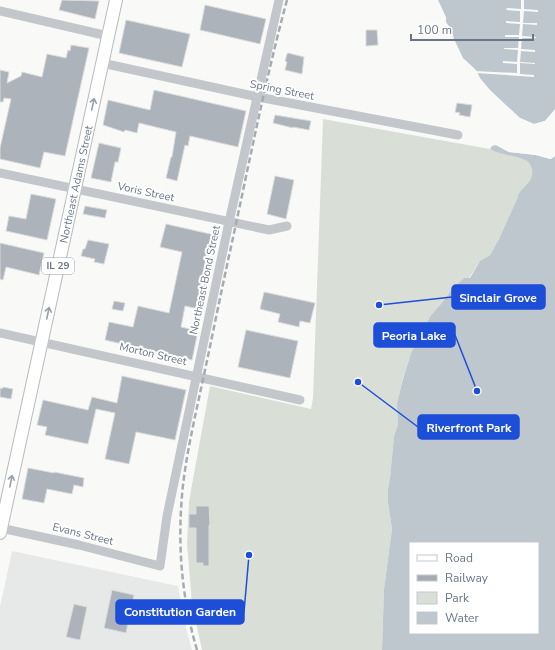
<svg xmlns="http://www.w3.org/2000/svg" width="555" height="650" font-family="'Nunito Sans',sans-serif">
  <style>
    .built { fill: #e7e9e9 }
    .green { fill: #d9dfd7 }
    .water { fill: #bec7cd; fill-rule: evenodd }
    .pier { fill: #f9faf8 }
    .building { fill: #acb3ba; stroke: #dbdcda }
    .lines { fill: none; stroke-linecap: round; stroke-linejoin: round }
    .major-casing { stroke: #b7babf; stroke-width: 14 }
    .minor { stroke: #c3c7cb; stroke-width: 9 }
    .major { stroke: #fff; stroke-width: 12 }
    .rail { stroke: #a6abb2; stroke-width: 2.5; stroke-dasharray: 6 3; stroke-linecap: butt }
    .oneway { stroke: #969fac }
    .labels { text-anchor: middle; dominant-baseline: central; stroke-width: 4; stroke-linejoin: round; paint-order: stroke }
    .shield { fill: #fff; stroke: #969fac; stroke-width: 1 }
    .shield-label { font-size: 10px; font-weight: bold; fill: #697688 }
    .street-label { font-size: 11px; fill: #697688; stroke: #fff }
    .leader { fill: none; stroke: #1d4ed8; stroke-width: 1.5 }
    .callout-dot { fill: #1d4ed8; stroke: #fff; stroke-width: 1.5 }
    .callout { fill: #1d4ed8; stroke: #1d4ed8; stroke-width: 1.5 }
    .callout-label { font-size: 12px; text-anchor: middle; font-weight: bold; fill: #fff }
  </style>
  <rect width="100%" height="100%" fill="#f9faf8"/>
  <polygon class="built" points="12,551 178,586 186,628 192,650 0,650 0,607"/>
  <path class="green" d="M323 119 490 149C501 156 516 155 527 161 531 164 533 170 532 175 530 185 519 188 517 199L499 239 490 255 480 261 469 278H464L452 289 441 304 431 315 411 353 403 378 397 403 398 424 394 436 390 478 388 489V503L392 529 384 589 382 650H202L192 604 187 543 189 501 210 386 311 409 313 398Z"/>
  <g class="water">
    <polygon points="438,0 555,0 555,109 545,121 534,124 520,118 490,90 480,78 476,70 463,58 454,39 451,29 446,22 446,17"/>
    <path d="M496 145 509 152 536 155 550 159 555 156V650H382L384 589 392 529 388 503V489L390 478 394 436 398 424 397 403 403 379 411 353 431 315 441 304 452 289 464 278H470L480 261 490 255 499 239 517 199C519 188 530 185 532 175 533 170 531 164 527 161 516 155 501 156 490 149L492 146ZM410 543H538V633H410Z"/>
  </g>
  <g class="pier">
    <polygon points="521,0 524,0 524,9 538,10 538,12 524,11 523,23 537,23 537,25 523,24 522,36 536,37 536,38 522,38 521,49 535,50 535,52 521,51 520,62 535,63 535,64 520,63 520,74 534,75 534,77 476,73 474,71 517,73 517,64 503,63 503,61 517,62 518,50 504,49 504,48 518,48 519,37 505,37 505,35 519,35 520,24 506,23 506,21 520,22 520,11 506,10 507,8 521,9"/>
    <polygon points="555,110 554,115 546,123 534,126 519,120 520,118 534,124 545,121"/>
    <polygon points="497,144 509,150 537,153 550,157 555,154 555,156 551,159 536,155 509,152 496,145"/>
  </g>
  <g class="building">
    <polygon points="62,0 99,1 95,19 59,10"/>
    <polygon points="205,5 266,19 260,44 200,30"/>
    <polygon points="126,20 190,34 182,67 119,53"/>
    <polygon points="366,30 377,30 378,45 366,46"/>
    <polygon points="71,45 89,48 65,156 44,152 40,168 0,159 0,148 11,99 4,98 3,102 0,102 0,70 9,72 7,83 21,76 22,72 42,77 47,54 66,58 68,50 70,51"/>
    <polygon points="288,53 304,57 302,74 285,70 287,62 285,61 287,54"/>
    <polygon points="154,90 246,111 238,147 190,136 188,146 185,145 177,181 166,178 171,157 172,157 176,132 139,123 137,133 125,130 124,132 103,125 108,100 150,110"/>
    <polygon points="457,103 472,105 470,117 459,115 460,113 455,112"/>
    <polygon points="275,115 311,121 309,130 293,127 293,128 273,123"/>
    <polygon points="99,143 121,148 118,162 115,162 111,182 91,178"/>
    <polygon points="275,176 294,180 286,219 267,214"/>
    <polygon points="31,194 56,199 47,240 6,231 9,216 26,219"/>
    <polygon points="85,206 107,210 105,218 83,214"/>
    <polygon points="166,224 219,236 216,247 209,245 205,264 213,266 203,310 185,306 181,327 198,331 192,360 105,340 109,322 133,327 138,306 169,313 182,252 160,247"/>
    <polygon points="88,240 109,244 104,264 94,262 95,259 81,256 83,249 85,249"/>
    <polygon points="0,243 44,253 39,275 6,267 3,280 0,279"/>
    <polygon points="264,292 315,303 310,323 300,321 299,327 278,322 280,314 260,309"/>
    <polygon points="114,301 125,303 123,311 112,309"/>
    <polygon points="246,330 298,341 290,378 238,367"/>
    <polygon points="122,376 186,390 175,440 136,432 129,464 105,459 115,413 96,409 88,444 45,435 47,427 37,425 43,400 88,410 92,397 117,403"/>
    <polygon points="3,387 13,389 11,399 0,397 0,388 2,389"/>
    <polygon points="28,468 54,473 54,472 84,478 83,487 74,485 72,494 47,489 44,503 22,499"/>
    <polygon points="196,506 209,506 210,525 209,525 209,566 203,566 203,563 196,563 196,528 189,528 189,514 196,514"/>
    <polygon points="112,590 134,595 126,633 104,628"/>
    <polygon points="74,604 87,607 80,640 66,637"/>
  </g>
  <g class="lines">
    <g class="major-casing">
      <g id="major">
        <path id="s1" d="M0 533 116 0"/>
      </g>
    </g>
    <g class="minor">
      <polyline points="0,11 108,36"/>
      <polyline points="102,63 258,97 458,135"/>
      <polyline points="0,173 269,230 287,226"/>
      <polyline points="0,333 300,400"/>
      <polyline points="0,528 79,545 160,566 167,516 229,222 279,0"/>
    </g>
    <use href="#major" class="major"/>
    <path class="rail" d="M197 650C181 596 177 541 183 485 187 451 195 417 202 384 212 338 221 292 231 247 249 164 265 81 287 0"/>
  </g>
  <defs><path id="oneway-shaft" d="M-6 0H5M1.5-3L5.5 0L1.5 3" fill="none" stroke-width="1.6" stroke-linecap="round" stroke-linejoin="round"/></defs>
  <g class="oneway">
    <use href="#oneway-shaft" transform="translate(93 104) rotate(-78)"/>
    <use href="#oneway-shaft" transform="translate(48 313) rotate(-78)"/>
    <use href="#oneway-shaft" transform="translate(11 481) rotate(-78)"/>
  </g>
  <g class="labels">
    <rect class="shield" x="42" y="258" width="32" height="16" rx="3"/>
    <g class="shield-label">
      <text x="58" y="266">IL 29</text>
    </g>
    <g class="street-label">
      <text transform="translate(282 90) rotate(11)">Spring Street</text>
      <text stroke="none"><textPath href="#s1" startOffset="357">Northeast Adams Street</textPath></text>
      <text transform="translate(146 192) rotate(12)">Voris Street</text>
      <text transform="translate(205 280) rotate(-78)">Northeast Bond Street</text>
      <text transform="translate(153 354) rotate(13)">Morton Street</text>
      <text transform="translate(83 534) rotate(14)">Evans Street</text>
    </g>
  </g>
  <path class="leader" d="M379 305L452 297M477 391L455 335M358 382L418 427M249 555L244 612"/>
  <g class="callout-dot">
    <circle cx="379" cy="305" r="4"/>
    <circle cx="477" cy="391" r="4"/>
    <circle cx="358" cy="382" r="4"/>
    <circle cx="249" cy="555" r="4"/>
  </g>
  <g class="callout">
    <rect x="452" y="285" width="93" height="24" rx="4"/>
    <rect x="374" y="323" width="81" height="24" rx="4"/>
    <rect x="418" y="415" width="101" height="24" rx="4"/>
    <rect x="116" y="600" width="128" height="24" rx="4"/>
  </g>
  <g class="callout-label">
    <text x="498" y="302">Sinclair Grove</text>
    <text x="414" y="340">Peoria Lake</text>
    <text x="469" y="432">Riverfront Park</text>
    <text x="180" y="616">Constitution Garden</text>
  </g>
  <rect x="409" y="542" width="130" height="92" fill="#ffffff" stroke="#c3c8cf"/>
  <rect x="417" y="555" width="20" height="6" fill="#ffffff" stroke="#c3c8cf"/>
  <text x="445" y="562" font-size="12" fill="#697688">Road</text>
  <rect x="417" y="575" width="20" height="6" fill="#a6abb2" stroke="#c3c8cf"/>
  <text x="445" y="582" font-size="12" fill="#697688">Railway</text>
  <rect x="417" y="592" width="20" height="12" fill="#d9dfd7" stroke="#c3c8cf"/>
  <text x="445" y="602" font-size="12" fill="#697688">Park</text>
  <rect x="417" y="612" width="20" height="12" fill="#bec7cd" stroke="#c3c8cf"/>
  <text x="445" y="622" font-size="12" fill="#697688">Water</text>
  <path d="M411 34v6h122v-6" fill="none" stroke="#697688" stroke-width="2"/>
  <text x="417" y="34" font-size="12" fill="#697688" stroke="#ffffff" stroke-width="3" paint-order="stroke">100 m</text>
</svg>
